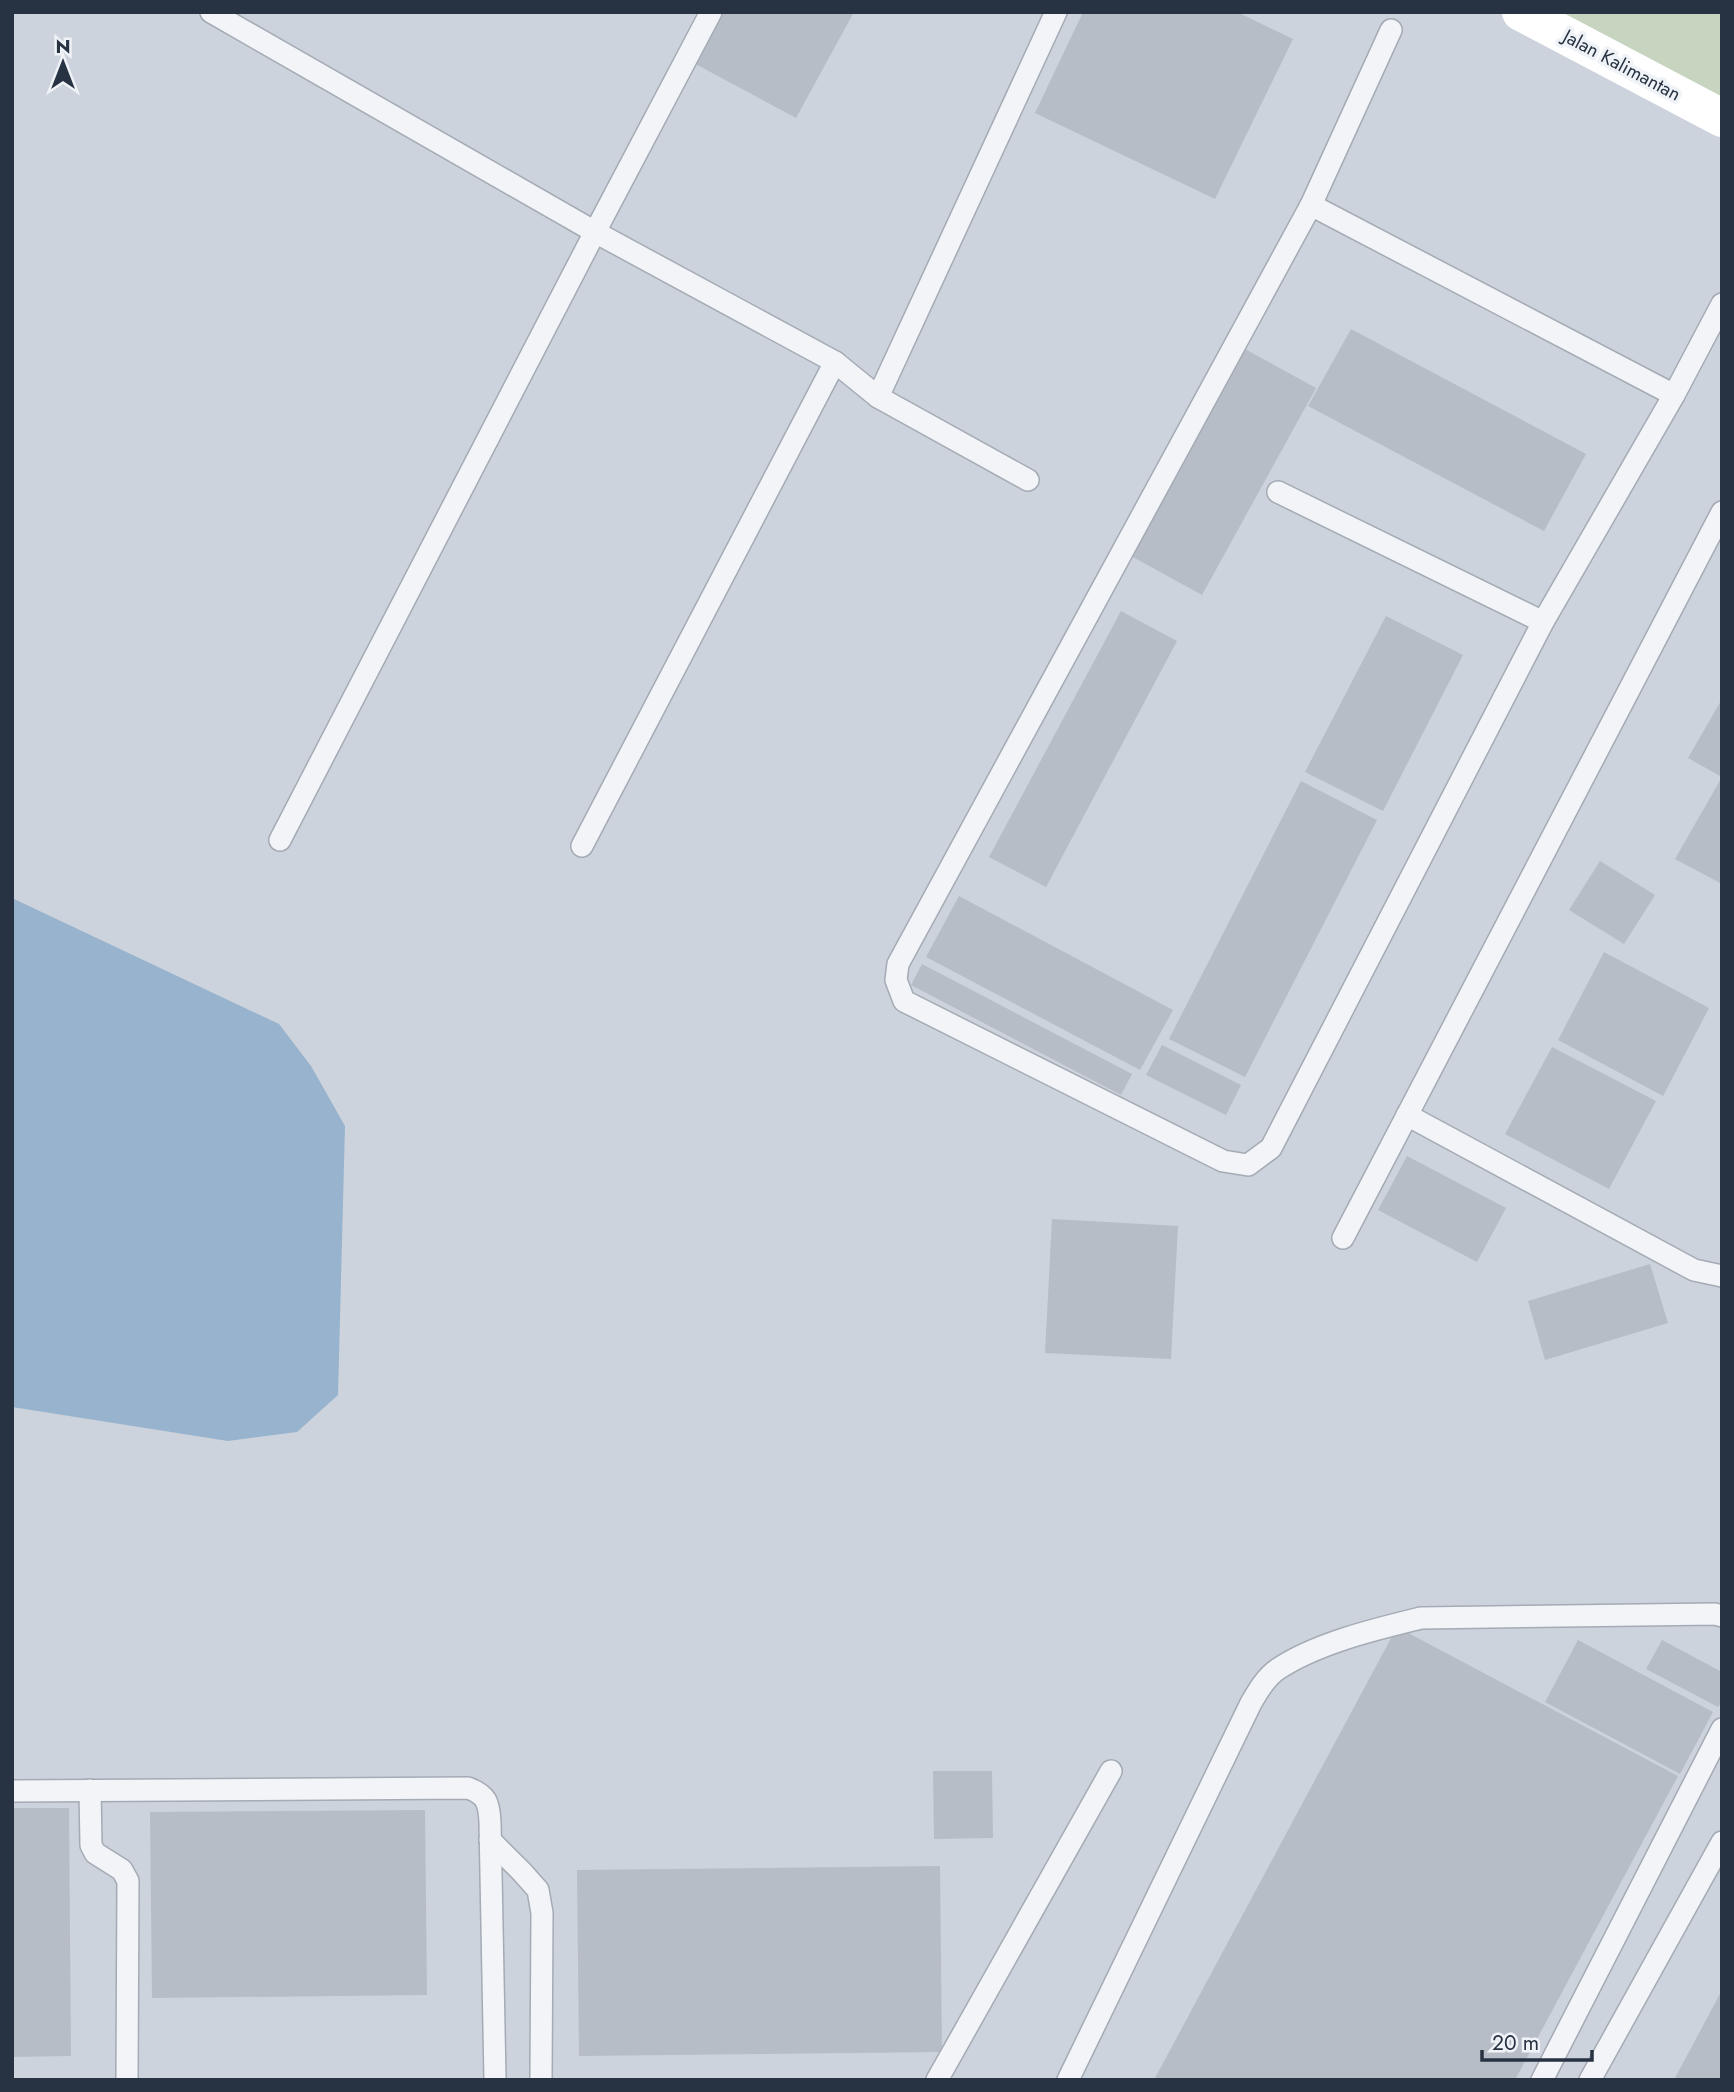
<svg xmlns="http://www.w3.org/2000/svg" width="1734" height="2092" font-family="Jost,sans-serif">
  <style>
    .built { fill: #cdd3dc }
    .green { fill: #c6d4c0 }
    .water { fill: #97b3cd }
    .building { fill: #b6bdc7 }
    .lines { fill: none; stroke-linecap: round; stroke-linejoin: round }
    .lane-casing { stroke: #a4abb4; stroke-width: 24 }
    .lane { stroke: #f2f4f8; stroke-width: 21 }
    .secondary { stroke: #fff; stroke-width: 38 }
    .labels { text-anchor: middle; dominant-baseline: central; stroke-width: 7; stroke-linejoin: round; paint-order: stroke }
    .street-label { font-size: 19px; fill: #273242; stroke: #eff3f7 }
  </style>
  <rect width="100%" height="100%" fill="#dfe4ea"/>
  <rect class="built" x="12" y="12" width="1710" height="2068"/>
  <polygon class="green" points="1517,12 1722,12 1722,118"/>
  <polygon class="water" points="12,898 279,1024 311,1066 345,1126 338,1395 297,1432 228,1441 12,1407"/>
  <g class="building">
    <polygon points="714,12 854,12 796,118 688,60"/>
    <polygon points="1083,12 1237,12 1293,39 1215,199 1035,113"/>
    <polygon points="1351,329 1586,454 1544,531 1308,406"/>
    <polygon points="1245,349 1316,388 1202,595 1131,556"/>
    <polygon points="1121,611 1177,641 1046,887 989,857"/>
    <polygon points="1386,616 1463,655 1383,811 1305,772"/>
    <polygon points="1722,699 1722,777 1688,758"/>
    <polygon points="1722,777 1722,884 1675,859"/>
    <polygon points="1301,781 1377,820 1245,1077 1169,1039"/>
    <polygon points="1600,861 1655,895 1624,944 1569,910"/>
    <polygon points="959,896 1173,1010 1140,1070 926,957"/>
    <polygon points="1604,952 1709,1008 1663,1096 1558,1040"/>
    <polygon points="922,964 1132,1074 1121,1095 911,985"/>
    <polygon points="1162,1045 1241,1085 1226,1115 1146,1075"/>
    <polygon points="1552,1047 1656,1101 1609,1189 1505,1134"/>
    <polygon points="1407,1156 1506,1208 1477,1262 1378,1210"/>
    <polygon points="1052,1219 1178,1226 1171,1359 1045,1353"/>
    <polygon points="1650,1264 1668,1323 1545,1360 1528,1301"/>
    <polygon points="1397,1627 1678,1776 1515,2080 1154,2080"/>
    <polygon points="1578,1640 1713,1712 1680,1774 1545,1702"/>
    <polygon points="1662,1640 1722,1672 1722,1701 1718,1707 1646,1669"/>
    <polygon points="933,1771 992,1771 993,1838 934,1839"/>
    <polygon points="12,1808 69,1808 71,2056 12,2057"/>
    <polygon points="425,1810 427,1995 152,1998 150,1812"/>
    <polygon points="940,1866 942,2052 579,2056 577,1870"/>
    <polygon points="1722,1990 1722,2080 1674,2080"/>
  </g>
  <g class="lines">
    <g class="lane-casing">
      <g id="lane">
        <polyline points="211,12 595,232 835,362 878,397 1028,480"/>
        <polyline points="1391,30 1311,205 898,964 896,980 904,1001 1223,1161 1248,1165 1271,1148 1543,622 1674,395 1722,304"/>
        <polyline points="1311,205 1674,395"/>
        <polyline points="878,397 1056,12"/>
        <polyline points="1278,492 1543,622"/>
        <polyline points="280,840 595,232 711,12"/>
        <polyline points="582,846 835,362"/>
        <polyline points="1407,1115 1694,1270 1722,1276"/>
        <polyline points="1343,1238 1722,512"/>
        <polyline points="90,1790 91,1845 95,1853 122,1870 128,1881 127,2080"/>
        <path d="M12 1791 468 1788C487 1795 489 1803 490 1822L495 2080"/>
        <polyline points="490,1840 522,1872 538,1890 542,1913 541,2080"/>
        <polyline points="937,2080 1111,1771"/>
        <path d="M1068 2080 1251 1703C1258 1691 1266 1677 1278 1669 1317 1643 1376 1629 1421 1618L1715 1614 1722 1616"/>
        <polyline points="1542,2080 1722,1729"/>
        <polyline points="1590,2080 1722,1842"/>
      </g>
    </g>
    <use href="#lane" class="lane"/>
    <polyline class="secondary" points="1521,12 1722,118"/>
  </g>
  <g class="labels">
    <g class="street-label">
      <text transform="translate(1622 65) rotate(28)">Jalan Kalimantan</text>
    </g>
  </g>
  <rect width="1734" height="2092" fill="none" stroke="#273242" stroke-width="28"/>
  <g transform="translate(63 63)" stroke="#eff3f7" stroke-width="5" paint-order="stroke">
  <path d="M0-5L12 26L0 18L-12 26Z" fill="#273242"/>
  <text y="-10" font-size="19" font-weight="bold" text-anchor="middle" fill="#273242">N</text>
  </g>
  <path d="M1482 2050v10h110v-10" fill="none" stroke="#273242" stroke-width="3.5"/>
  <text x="1492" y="2050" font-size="21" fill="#273242" stroke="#eff3f7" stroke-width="5" paint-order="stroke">20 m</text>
</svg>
